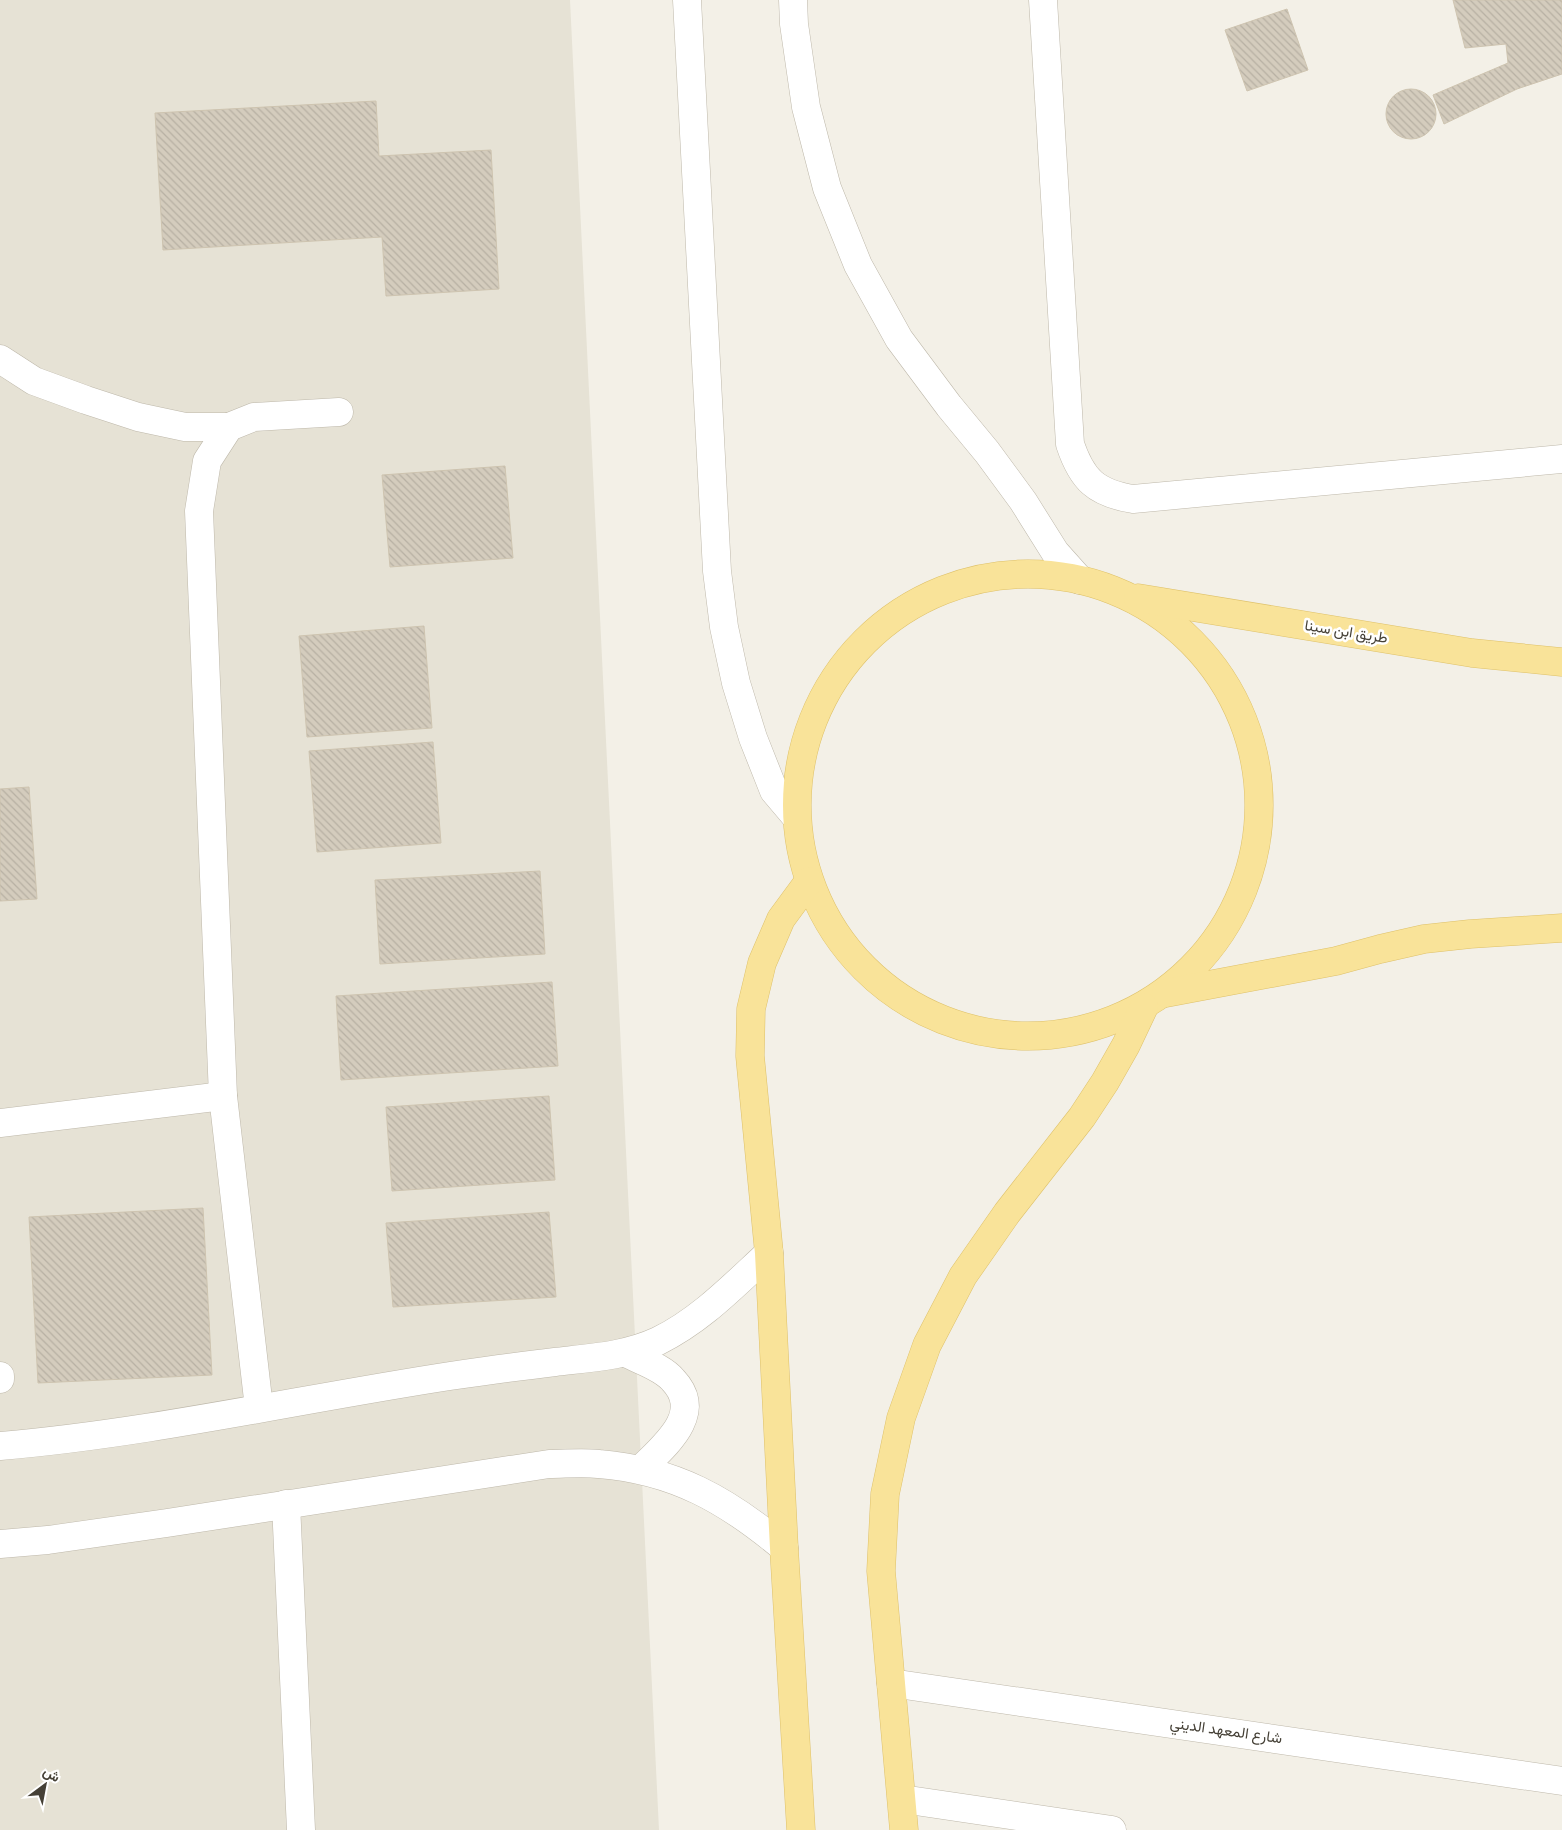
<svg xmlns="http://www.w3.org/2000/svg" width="1562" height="1830" font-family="Overpass,Vazirmatn,sans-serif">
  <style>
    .residential { fill: #e6e2d5 }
    .building { fill: url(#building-back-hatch); stroke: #cec4b0 }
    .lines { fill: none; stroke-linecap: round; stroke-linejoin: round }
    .minor-casing { stroke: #beb8aa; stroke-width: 29 }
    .major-casing { stroke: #dec16a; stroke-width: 29 }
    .minor { stroke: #fff; stroke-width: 28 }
    .major { stroke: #f9e399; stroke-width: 28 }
    .labels { text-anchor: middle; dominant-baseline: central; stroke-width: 5; stroke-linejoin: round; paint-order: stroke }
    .street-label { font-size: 15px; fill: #454036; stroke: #fff }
  </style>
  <defs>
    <pattern id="building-back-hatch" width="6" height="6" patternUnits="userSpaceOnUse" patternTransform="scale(1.25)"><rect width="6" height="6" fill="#d4ccbd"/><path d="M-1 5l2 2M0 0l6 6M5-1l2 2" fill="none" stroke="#b7b0a3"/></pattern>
  </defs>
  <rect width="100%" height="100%" fill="#f3f0e7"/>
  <polygon class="residential" points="0,0 570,0 659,1830 0,1830"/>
  <g class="building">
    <polygon points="1453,0 1562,0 1562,74 1517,89 1444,124 1433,95 1508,63 1506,44 1465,48"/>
    <polygon points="1287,9 1308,70 1247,91 1225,30"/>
    <circle cx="1411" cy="114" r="25"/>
    <polygon points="376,101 379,156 491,150 499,289 386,296 382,237 163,250 155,113"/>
    <polygon points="505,466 513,558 390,567 382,475"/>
    <polygon points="424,626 432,728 307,737 299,636"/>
    <polygon points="433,742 441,843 317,852 309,751"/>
    <polygon points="29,787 37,899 0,901 0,789"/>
    <polygon points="540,871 545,954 380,964 375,880"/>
    <polygon points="552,982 558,1066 341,1080 336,996"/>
    <polygon points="549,1096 555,1180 392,1191 386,1107"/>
    <polygon points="203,1208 212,1375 38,1383 29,1217"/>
    <polygon points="549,1212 556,1297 393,1307 386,1223"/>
  </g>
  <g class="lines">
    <g class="minor-casing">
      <g id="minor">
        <polyline points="687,0 717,571 724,627 736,683 753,738 774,791 796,817"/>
        <polyline points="793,0 794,24 806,107 827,188 858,265 899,339 949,406 987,452 1023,501 1055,552 1080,580"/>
        <path d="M1043 0 1070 444C1082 480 1096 493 1133 499L1562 459"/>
        <polyline points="0,359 34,381 86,400 138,417 185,427 229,427"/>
        <polyline points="0,1123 223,1096"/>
        <path d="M626 1353C641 1361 662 1367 673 1380 705 1414 664 1446 641 1469"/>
        <polyline points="0,1376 0,1379"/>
        <polyline points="259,1408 223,1096 199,511 207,461 229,427 254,417 339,412"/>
        <path d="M0 1446C151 1433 300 1399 450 1376 485 1371 520 1366 555 1362 590 1358 626 1356 658 1341 701 1320 734 1285 769 1253"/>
        <polyline points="286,1504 301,1830"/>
        <path d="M0 1544 48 1540 167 1523 549 1464C565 1464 582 1462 599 1464 674 1470 727 1500 784 1548"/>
        <polyline points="891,1683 1562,1781"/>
        <polyline points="902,1799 1112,1830"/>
      </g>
    </g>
    <g class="major-casing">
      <g id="major">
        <circle cx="1028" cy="805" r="231"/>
        <polyline points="1138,598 1472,653 1562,662"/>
        <polyline points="1166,993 1336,961 1380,949 1424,939 1470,934 1562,928"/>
        <polyline points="801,1830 784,1548 769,1253 750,1056 751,1009 762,963 781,919 809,881"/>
        <polyline points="904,1830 881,1571 885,1494 901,1418 927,1345 963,1276 1007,1213 1082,1117 1105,1082 1126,1045 1144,1007"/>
      </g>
    </g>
    <use href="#minor" class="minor"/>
    <use href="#major" class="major"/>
  </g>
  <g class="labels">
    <g class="street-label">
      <text transform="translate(1346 633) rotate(9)">طريق ابن سينا</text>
      <text transform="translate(1226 1732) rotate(8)">شارع المعهد الديني</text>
    </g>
  </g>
  <g transform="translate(45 1785) rotate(32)" stroke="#ffffff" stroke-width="4" paint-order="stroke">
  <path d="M0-4L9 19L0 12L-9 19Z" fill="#454036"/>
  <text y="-8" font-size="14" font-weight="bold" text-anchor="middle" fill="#454036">ش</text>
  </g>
</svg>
